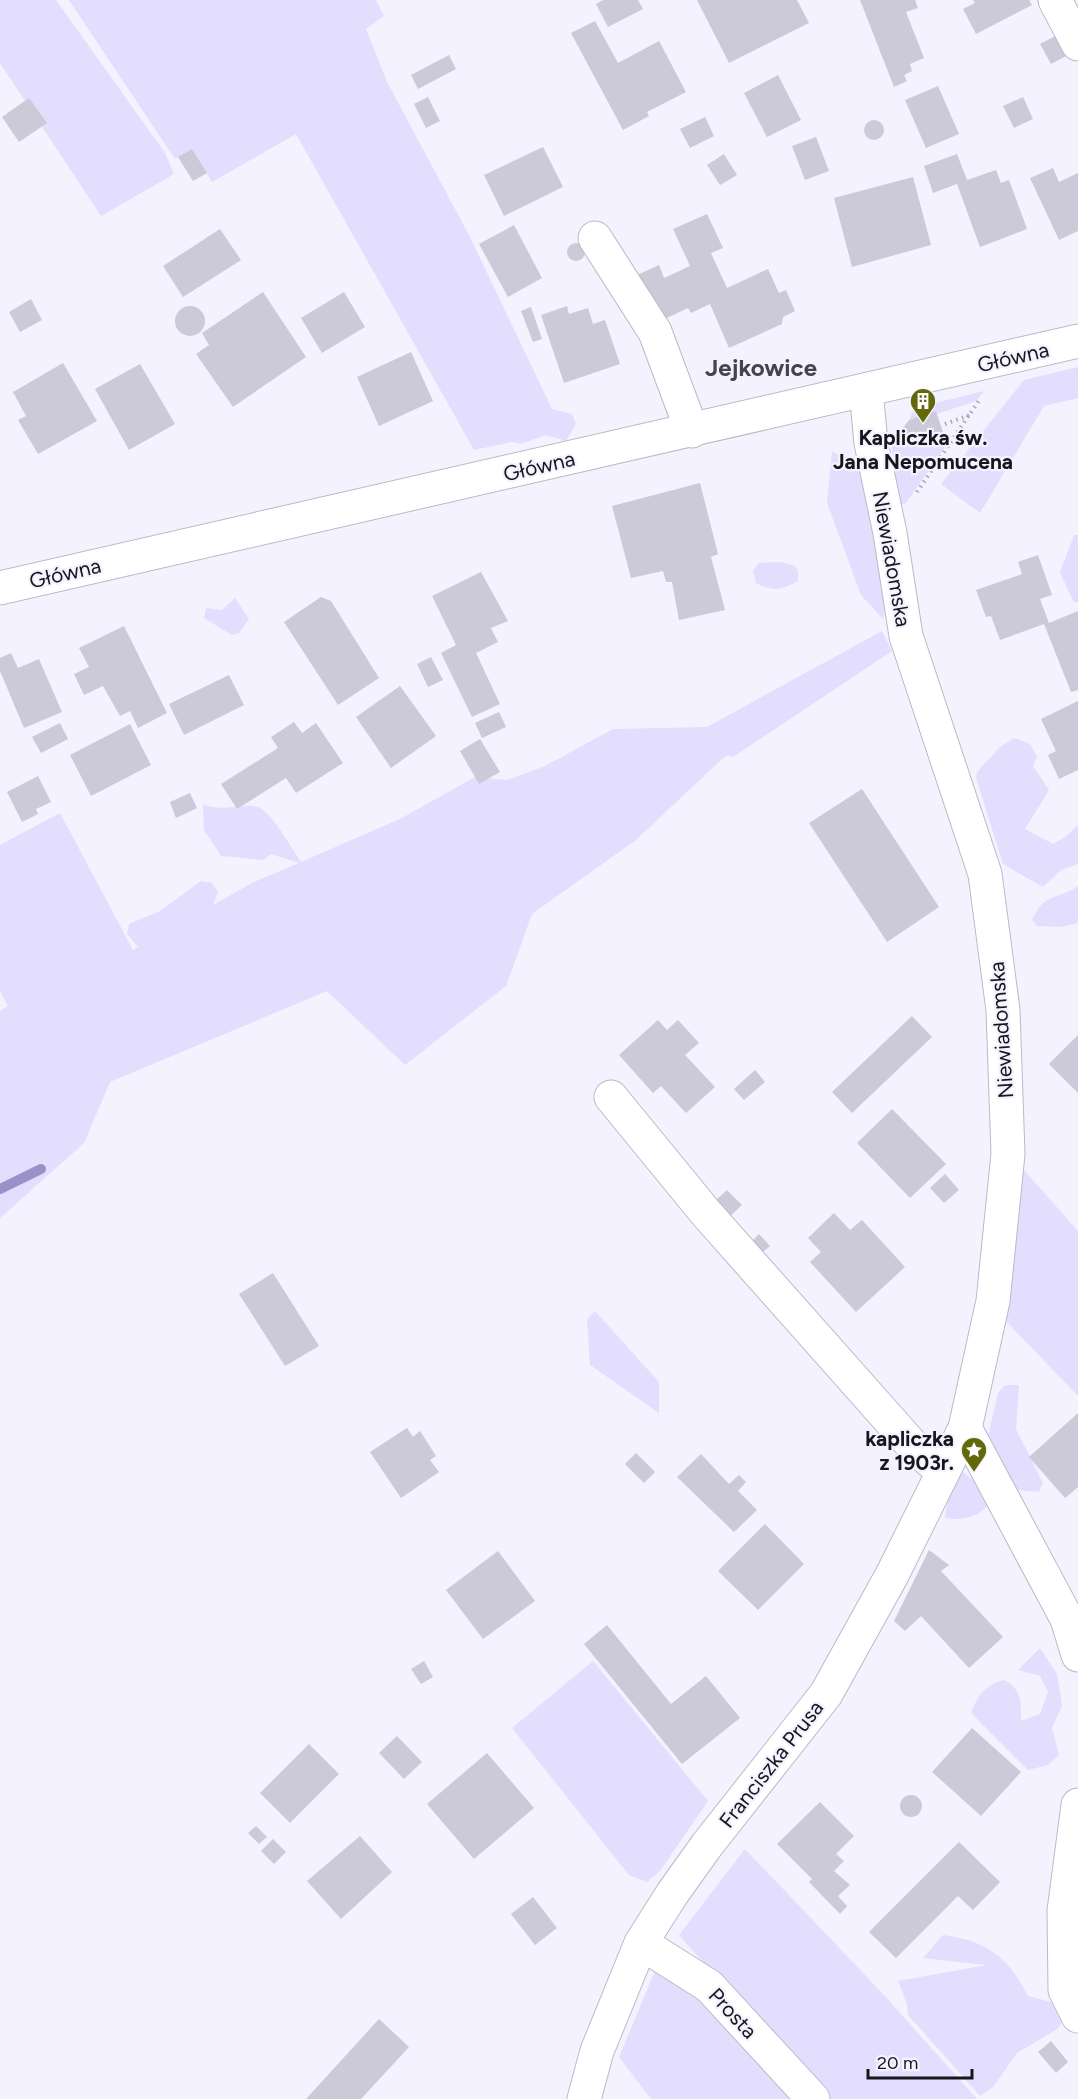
<svg xmlns="http://www.w3.org/2000/svg" width="1078" height="2099" font-family="Figtree,sans-serif">
  <style>
    .green { fill: #e3ddfe }
    .lines { fill: none; stroke-linecap: round; stroke-linejoin: round }
    .stream { stroke: #9c90c9; stroke-width: 10 }
    .building { fill: #ccc9d8 }
    .minor-casing { stroke: #bcb9c8; stroke-width: 35 }
    .path { stroke: #a8a6b0; stroke-width: 4; stroke-dasharray: 1.5 4.5; stroke-linecap: butt }
    .minor { stroke: #fff; stroke-width: 33 }
    .labels { text-anchor: middle; dominant-baseline: central; stroke-width: 4.5; stroke-linejoin: round; paint-order: stroke }
    .street-label { font-size: 21px; fill: #17161c; stroke: #f4f2fe }
    .poi-label { font-size: 21px; font-weight: bold; fill: #17161c; stroke: #f4f2fe }
    .quarter-label { font-size: 24px; font-weight: bold; fill: #464350; stroke: #f4f2fe }
  </style>
  <rect width="100%" height="100%" fill="#f4f2fe"/>
  <g class="green">
    <polygon points="0,0 56,0 165,153 174,174 101,216 0,63"/>
    <polygon points="69,0 376,0 384,16 366,29 387,82 469,235 552,409 572,414 576,424 566,441 546,435 521,444 512,442 474,450 296,134 212,182 192,149 175,159"/>
    <polygon points="1078,367 1078,398 1044,406 980,513 941,484 1024,380"/>
    <polygon points="984,391 976,401 937,414 936,411 909,420 913,411 923,406"/>
    <polygon points="902,429 905,439 917,443 944,435 946,446 906,503 897,506 892,447 896,432"/>
    <polygon points="832,451 864,472 890,588 883,619 861,595 827,503"/>
    <polygon points="1074,535 1078,535 1078,603 1073,601 1060,572"/>
    <path d="M782 562 795 566 798 571V581C781 590 773 592 756 583L753 571 759 563Z"/>
    <polygon points="235,598 249,619 239,633 232,635 204,618 206,608 222,610"/>
    <path d="M882 631 892 651 733 757 729 755 722 759 636 840 532 914 506 986 405 1065 327 991 110 1082 84 1143 0 1218V1011L8 1006 0 991V845L60 813 133 950 138 947 127 934 129 924 160 911 201 881 212 883 218 892 213 905 254 882 299 863 271 854 263 860 221 856 204 830 203 804C224 813 243 802 258 807 272 812 292 849 301 862L402 818 475 777 507 780 545 766 613 729 707 727Z"/>
    <polygon points="1014,738 1030,744 1037,757 1033,766 1049,790 1025,829 1053,844 1065,837 1078,825 1078,864 1061,870 1043,887 1003,864 976,778 977,772 1000,747"/>
    <path d="M1078 886V923L1061 927 1037 926 1032 920C1044 892 1058 900 1078 886Z"/>
    <polygon points="1024,1170 1078,1231 1078,1396 1004,1319"/>
    <polygon points="595,1311 659,1382 659,1413 590,1365 587,1319"/>
    <polygon points="1005,1385 1019,1385 1016,1429 1043,1483 1039,1492 1015,1490 987,1441 998,1393"/>
    <path d="M963 1472 984 1488 992 1498C983 1517 964 1521 945 1518 946 1504 952 1482 963 1472Z"/>
    <path d="M1040 1648 1057 1674 1062 1706 1052 1728 1059 1755 1048 1765 1028 1770 971 1713C978 1695 985 1685 1004 1680 1022 1689 1021 1703 1021 1721L1040 1714 1048 1692 1040 1676 1018 1670Z"/>
    <polygon points="593,1661 708,1801 660,1871 647,1882 629,1875 512,1728"/>
    <polygon points="745,1849 883,1994 977,2099 824,2099 679,1935"/>
    <path d="M943 1935C986 1941 1008 1956 1028 1996L1051 2002 1062 2021 1059 2028 1017 2053 993 2087 980 2096 908 2015 907 2004 898 1981 987 1965 923 1958Z"/>
    <polygon points="657,1966 692,1986 795,2099 651,2099 619,2057"/>
  </g>
  <g class="lines">
    <polyline class="stream" points="0,1189 41,1169"/>
  </g>
  <g class="building">
    <polygon points="603,0 638,0 643,9 608,27 596,4"/>
    <polygon points="697,0 797,0 809,23 729,63"/>
    <polygon points="860,0 915,0 918,8 906,12 924,58 910,64 912,71 904,75 907,81 894,87"/>
    <polygon points="973,0 1029,0 1032,5 976,34 963,9 975,3"/>
    <polygon points="595,21 618,63 659,41 686,92 647,112 649,116 623,130 571,33"/>
    <polygon points="1059,34 1070,54 1051,64 1040,44"/>
    <polygon points="449,55 456,69 418,89 411,75"/>
    <polygon points="778,75 801,120 767,137 744,93"/>
    <polygon points="938,86 959,134 926,148 905,100"/>
    <polygon points="428,97 440,121 426,128 414,104"/>
    <polygon points="1023,97 1033,119 1014,128 1003,106"/>
    <polygon points="29,98 47,123 19,142 2,117"/>
    <polygon points="705,117 714,136 690,148 680,129"/>
    <circle cx="874" cy="130" r="10"/>
    <polygon points="816,137 829,171 805,180 792,146"/>
    <polygon points="543,147 563,187 504,216 484,175"/>
    <polygon points="192,149 207,173 193,181 178,157"/>
    <polygon points="724,154 737,175 720,185 707,165"/>
    <polygon points="957,154 967,180 996,170 1001,183 1009,180 1027,229 980,247 957,184 933,193 924,166"/>
    <polygon points="1053,168 1059,182 1078,173 1078,231 1059,240 1030,178"/>
    <polygon points="913,177 931,245 852,267 834,198"/>
    <polygon points="707,214 723,248 711,253 727,288 768,269 779,293 786,290 795,311 783,317 782,324 729,348 710,304 691,313 688,308 658,322 637,275 659,265 664,278 690,266 673,229"/>
    <polygon points="514,225 542,278 508,297 479,244"/>
    <polygon points="220,229 241,260 183,297 163,266"/>
    <circle cx="576" cy="252" r="9"/>
    <polygon points="263,292 306,357 233,407 196,354 209,345 202,333"/>
    <polygon points="344,292 365,327 322,353 301,318"/>
    <polygon points="31,299 42,320 20,332 9,312"/>
    <polygon points="567,306 569,314 588,308 593,324 605,320 620,364 564,383 541,315"/>
    <circle cx="190" cy="321" r="15"/>
    <polygon points="531,307 542,339 533,342 521,311"/>
    <polygon points="411,352 433,401 379,426 357,377"/>
    <polygon points="63,363 97,421 38,454 18,420 26,416 13,392"/>
    <polygon points="140,364 175,424 129,450 95,389"/>
    <polygon points="936,411 944,435 917,443 905,439 902,429 909,420"/>
    <polygon points="700,483 718,554 711,557 725,610 679,620 672,582 666,582 663,571 631,578 612,506"/>
    <polygon points="1038,555 1052,595 1040,599 1049,623 1078,611 1078,690 1071,692 1044,624 1000,640 991,616 986,617 976,590 1022,574 1018,562"/>
    <polygon points="481,572 508,621 491,628 498,642 476,653 500,704 472,717 441,653 456,645 432,596"/>
    <polygon points="321,597 331,601 379,678 338,705 284,622"/>
    <polygon points="124,626 167,713 138,728 130,711 120,716 103,686 84,695 74,674 89,667 79,648"/>
    <polygon points="11,653 18,668 39,659 62,712 24,728 0,671 0,658"/>
    <polygon points="431,657 443,680 428,687 417,664"/>
    <polygon points="229,675 244,705 184,735 169,704"/>
    <polygon points="400,686 436,736 391,768 356,717"/>
    <polygon points="1078,701 1078,770 1059,779 1048,755 1056,751 1041,719"/>
    <polygon points="499,712 506,727 482,738 475,723"/>
    <polygon points="294,722 302,733 316,723 343,763 296,793 286,778 237,809 221,784 278,748 271,737"/>
    <polygon points="60,723 68,739 41,753 32,737"/>
    <polygon points="130,724 151,765 91,796 70,755"/>
    <polygon points="480,739 500,772 479,784 460,751"/>
    <polygon points="38,776 51,802 36,809 38,814 22,822 7,792"/>
    <polygon points="862,789 939,907 887,942 809,823"/>
    <polygon points="190,793 197,808 176,818 170,802"/>
    <polygon points="912,1016 932,1037 852,1113 832,1092"/>
    <polygon points="658,1020 667,1030 678,1020 699,1043 685,1055 715,1087 686,1113 661,1086 653,1093 619,1055"/>
    <polygon points="1078,1035 1078,1093 1049,1064"/>
    <polygon points="755,1070 765,1082 744,1100 734,1089"/>
    <polygon points="892,1109 946,1164 910,1198 857,1143"/>
    <polygon points="945,1174 959,1190 944,1203 930,1188"/>
    <polygon points="727,1190 742,1205 729,1217 714,1202"/>
    <polygon points="834,1213 850,1230 862,1220 905,1267 856,1312 810,1262 821,1252 808,1238"/>
    <polygon points="759,1234 770,1246 763,1252 752,1241"/>
    <polygon points="273,1273 319,1346 285,1366 239,1294"/>
    <polygon points="1078,1413 1078,1487 1065,1498 1029,1457"/>
    <polygon points="407,1428 413,1437 420,1431 436,1456 430,1460 439,1472 401,1498 370,1452"/>
    <polygon points="636,1453 655,1472 644,1483 625,1464"/>
    <polygon points="701,1454 729,1484 739,1475 746,1482 738,1491 757,1510 734,1532 677,1477"/>
    <polygon points="765,1524 804,1564 758,1610 718,1571"/>
    <polygon points="929,1550 949,1565 941,1571 1003,1637 969,1668 921,1616 905,1631 894,1621"/>
    <polygon points="498,1551 535,1601 483,1639 446,1590"/>
    <polygon points="607,1625 671,1704 706,1676 740,1718 682,1764 584,1644"/>
    <polygon points="424,1661 433,1677 421,1684 411,1669"/>
    <polygon points="972,1728 1021,1772 981,1816 932,1772"/>
    <polygon points="397,1736 422,1762 404,1779 379,1753"/>
    <polygon points="309,1744 339,1774 290,1823 260,1793"/>
    <polygon points="487,1753 534,1808 474,1859 427,1804"/>
    <circle cx="911" cy="1806" r="11"/>
    <polygon points="820,1802 854,1836 836,1854 844,1861 834,1871 850,1885 838,1896 847,1906 840,1914 809,1882 812,1879 777,1844"/>
    <polygon points="256,1826 267,1837 259,1844 248,1833"/>
    <polygon points="360,1836 392,1872 341,1919 307,1881"/>
    <polygon points="273,1839 286,1852 274,1864 261,1851"/>
    <polygon points="959,1842 1000,1882 973,1910 958,1896 896,1958 869,1932"/>
    <polygon points="533,1897 557,1928 535,1945 511,1914"/>
    <polygon points="379,2019 409,2047 361,2099 306,2099"/>
    <polygon points="1051,2041 1068,2062 1056,2073 1038,2052"/>
  </g>
  <g class="lines">
    <g class="minor-casing">
      <g id="minor">
        <polyline points="1055,0 1078,44"/>
        <polyline points="595,238 655,332 692,431"/>
        <polyline points="0,588 1078,341"/>
        <polyline points="611,1097 706,1213 911,1444 943,1472"/>
        <polyline points="965,1428 1067,1619 1078,1655"/>
        <polyline points="1078,1805 1064,1911 1065,1990 1078,2016"/>
        <polyline points="641,1943 709,1986 813,2099"/>
        <polyline points="584,2099 597,2051 641,1943 672,1894 707,1845 826,1694 892,1575 965,1428 993,1301 1008,1154 1003,1010 985,874 906,636 890,533 871,443 866,390"/>
      </g>
    </g>
    <g class="path">
      <polyline points="945,424 970,415"/>
      <polyline points="917,492 980,399"/>
    </g>
    <use href="#minor" class="minor"/>
  </g>
  <defs>
    <g id="building-pin" transform="scale(1.35)"><path d="M0 17L-7.5 6A9.5 9.5 0 1 1 7.5 6Z" fill="#63690b" stroke="#f4f2fe"/><path d="M-4-6H4V6H1V3H-1V6H-4ZM-2.5-4.3h1.7v1.8h-1.7ZM.8-4.3h1.7v1.8H.8ZM-2.5-1h1.7V.8h-1.7ZM.8-1h1.7V.8H.8Z" fill="#fff"/></g>
    <g id="sight-pin" transform="scale(1.35)"><path d="M0 17L-7.5 6A9.5 9.5 0 1 1 7.5 6Z" fill="#63690b" stroke="#f4f2fe"/><path d="M0-6L1.8-2.2L6-1.7L2.9 1.2L3.7 5.4L0 3.3L-3.7 5.4L-2.9 1.2L-6-1.7L-1.8-2.2Z" fill="#fff"/></g>
  </defs>
  <g fill-rule="evenodd">
    <use href="#building-pin" x="923" y="401"/>
    <use href="#sight-pin" x="974" y="1450"/>
  </g>
  <g class="labels">
    <g class="street-label">
      <text transform="translate(1013 357) rotate(-13)">Główna</text>
      <text transform="translate(539 466) rotate(-13)">Główna</text>
      <text transform="translate(892 559) rotate(80)">Niewiadomska</text>
      <text transform="translate(65 573) rotate(-13)">Główna</text>
      <text transform="translate(1001 1030) rotate(-94)">Niewiadomska</text>
      <text transform="translate(771 1764) rotate(-52)">Franciszka Prusa</text>
      <text transform="translate(733 2013) rotate(47)">Prosta</text>
    </g>
    <g class="poi-label">
      <text x="923" y="437">Kapliczka św.<tspan x="923" dy="24">Jana Nepomucena</tspan></text>
      <text x="954" y="1438" text-anchor="end">kapliczka<tspan x="954" dy="24">z 1903r.</tspan></text>
    </g>
    <g class="quarter-label">
      <text x="761" y="367">Jejkowice</text>
    </g>
  </g>
  <path d="M868 2069v9h104v-9" fill="none" stroke="#17161c" stroke-width="3"/>
  <text x="877" y="2069" font-size="18" fill="#17161c" stroke="#f4f2fe" stroke-width="4.5" paint-order="stroke">20 m</text>
</svg>
